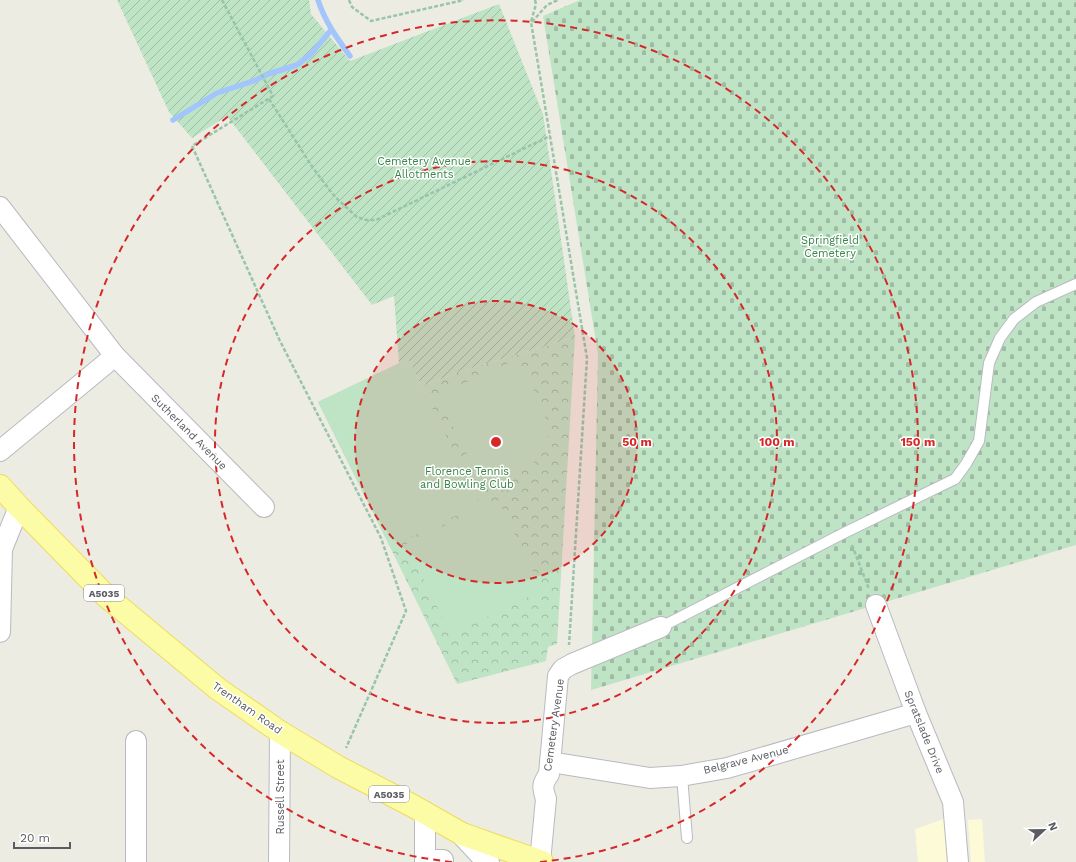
<svg xmlns="http://www.w3.org/2000/svg" width="1076" height="862" font-family="'Work Sans',sans-serif">
  <style>
    .commercial { fill: #fcfad7 }
    .cemetery { fill: url(#cemetery-stones) }
    .park { fill: url(#park-crowns) }
    .garden { fill: url(#garden-furrows) }
    .pitch { fill: #bee4c5 }
    .lines { fill: none; stroke-linecap: round; stroke-linejoin: round }
    .stream { stroke: #a2c6fc; stroke-width: 5.5 }
    .lane-casing { stroke: #b9bac0; stroke-width: 12 }
    .street-casing { stroke: #b9bac0; stroke-width: 22 }
    .secondary-casing { stroke: #b7b9c0; stroke-width: 24 }
    .primary-casing { stroke: #eddc5b; stroke-width: 24 }
    .path { stroke: #98c4ac; stroke-width: 2.5; stroke-dasharray: 4 2; stroke-linecap: butt }
    .lane { stroke: #fff; stroke-width: 10 }
    .street { stroke: #fff; stroke-width: 20 }
    .secondary { stroke: #fff; stroke-width: 22 }
    .primary { stroke: #fcfca7; stroke-width: 22 }
    .ring { fill: none; stroke: #d62828; stroke-width: 2; stroke-dasharray: 7 5 }
    .labels { text-anchor: middle; dominant-baseline: central; stroke-width: 3; stroke-linejoin: round; paint-order: stroke }
    .shield { fill: #fff; stroke: #8c8d91; stroke-width: 1 }
    .shield-label { font-size: 10px; font-weight: bold; fill: #5a5c62 }
    .park-label { font-size: 11px; fill: #378448; stroke: #fff }
    .street-label { font-size: 11px; fill: #5a5c62; stroke: #fff }
    .centre { fill: #d62828; stroke: #fff; stroke-width: 2 }
    .ring-label { font-size: 12px; text-anchor: middle; font-weight: bold; fill: #d62828; stroke: #fff; stroke-width: 3; stroke-linejoin: round; paint-order: stroke }
  </style>
  <defs>
    <pattern id="cemetery-stones" width="16" height="16" patternUnits="userSpaceOnUse"><rect width="16" height="16" fill="#bee4c5"/><path d="M2 7V4a2 2 0 0 1 4 0v3zM10 15v-3a2 2 0 0 1 4 0v3z" fill="#9dbca3"/></pattern>
    <pattern id="park-crowns" width="20" height="18" patternUnits="userSpaceOnUse"><rect width="20" height="18" fill="#bee4c5"/><path d="M2 6a3 3 0 1 1 6 0M12 15a3 3 0 1 1 6 0" fill="none" stroke="#9dbca3"/></pattern>
    <pattern id="garden-furrows" width="10" height="10" patternUnits="userSpaceOnUse"><rect width="10" height="10" fill="#bee4c5"/><path d="M-1 1l2-2M0 10L10 0M9 11l2-2" fill="none" stroke="#9dbca3"/></pattern>
  </defs>
  <rect width="100%" height="100%" fill="#edece2"/>
  <g class="commercial">
    <polygon points="944,819 947,862 918,862 915,829"/>
    <polygon points="982,819 985,862 971,862 968,820"/>
  </g>
  <polygon class="cemetery" points="580,0 1076,0 1076,545 591,690 598,354 543,16"/>
  <polygon class="park" points="575,337 557,644 548,647 546,661 457,684 390,547 318,402 408,359 422,386 462,371"/>
  <polygon class="garden" points="117,0 309,0 311,14 350,61 499,4 543,114 575,337 462,371 422,386 408,359 399,363 394,296 372,305 227,116 192,138 169,112"/>
  <g class="pitch">
    <polygon points="408,359 480,504 390,547 318,402"/>
    <polygon points="518,359 545,413 548,439 532,466 484,490 438,395"/>
    <polygon points="498,500 542,590 451,635 406,544"/>
  </g>
  <g class="lines">
    <g class="stream">
      <path d="M318 0C325 22 337 38 350 56"/>
      <polyline points="173,120 217,93 256,80 268,74 297,65 311,54 331,30"/>
    </g>
    <g class="lane-casing">
      <g id="lane">
        <polyline points="661,627 846,532 955,479 966,464 979,441 989,363 1000,338 1014,319 1036,302 1076,284"/>
        <polyline points="682,776 687,838"/>
      </g>
    </g>
    <g class="street-casing">
      <g id="street">
        <polyline points="0,207 115,356 264,507"/>
        <polyline points="0,451 115,356"/>
        <polyline points="876,605 916,713 953,802 958,862"/>
        <polyline points="0,632 2,549 19,507"/>
        <polyline points="136,741 136,862"/>
        <polyline points="550,762 650,778 681,776 727,768 916,713"/>
        <polyline points="425,812 425,862"/>
        <polyline points="425,860 443,860"/>
        <polyline points="279,862 280,732"/>
        <path d="M540 862 546 799C542 787 542 784 549 774L558 676 563 669 572 664 661 627"/>
      </g>
    </g>
    <g class="secondary-casing">
      <polyline id="secondary" points="462,834 488,862"/>
    </g>
    <g class="primary-casing">
      <polyline id="primary" points="0,486 19,507 106,596 218,689 280,732 338,767 413,806 462,834 542,862"/>
    </g>
    <g class="path">
      <polyline points="222,0 273,96 192,146 280,341 381,538 406,611 346,748"/>
      <polyline points="349,0 352,7 371,21 464,0"/>
      <polyline points="535,0 536,4 531,22 587,358 569,645"/>
      <polyline points="532,22 547,5 558,0"/>
      <polyline points="269,99 313,168 335,197 357,217 366,220 376,220 550,136"/>
      <polyline points="852,545 869,589"/>
    </g>
    <use href="#lane" class="lane"/>
    <use href="#street" class="street"/>
    <use href="#secondary" class="secondary"/>
    <use href="#primary" class="primary"/>
  </g>
  <circle cx="496" cy="442" r="141" fill="#d62828" fill-opacity=".12"/>
  <g class="ring">
    <circle cx="496" cy="442" r="141"/>
    <circle cx="496" cy="442" r="281"/>
    <path d="M452 862A422 422 0 1 1 540 862"/>
  </g>
  <g class="labels">
    <g class="shield">
      <rect x="84" y="585" width="40" height="16" rx="3"/>
      <rect x="369" y="786" width="40" height="16" rx="3"/>
    </g>
    <g class="shield-label">
      <text x="104" y="593">A5035</text>
      <text x="389" y="794">A5035</text>
    </g>
    <g class="park-label">
      <text x="424" y="161">Cemetery Avenue<tspan x="424" dy="13">Allotments</tspan></text>
      <text x="830" y="240">Springfield<tspan x="830" dy="13">Cemetery</tspan></text>
      <text x="467" y="471">Florence Tennis<tspan x="467" dy="13">and Bowling Club</tspan></text>
    </g>
    <g class="street-label">
      <text transform="translate(189 432) rotate(45)">Sutherland Avenue</text>
      <text transform="translate(247 708) rotate(35)">Trentham Road</text>
      <text transform="translate(554 725) rotate(-82)">Cemetery Avenue</text>
      <text transform="translate(924 732) rotate(68)">Spratslade Drive</text>
      <text transform="translate(746 760) rotate(-14)">Belgrave Avenue</text>
      <text transform="translate(280 797) rotate(-90)">Russell Street</text>
    </g>
  </g>
  <circle cx="496" cy="442" r="6" class="centre"/>
  <g class="ring-label">
    <text x="637" y="446">50 m</text>
    <text x="777" y="446">100 m</text>
    <text x="918" y="446">150 m</text>
  </g>
  <g transform="translate(1044 830) rotate(68)" stroke="#ffffff" stroke-width="3" paint-order="stroke">
  <path d="M0-3L7 15L0 10L-7 15Z" fill="#5a5c62"/>
  <text y="-6" font-size="11" font-weight="bold" text-anchor="middle" fill="#5a5c62">N</text>
  </g>
  <path d="M14 842v6h56v-6" fill="none" stroke="#5a5c62" stroke-width="2"/>
  <text x="20" y="842" font-size="12" fill="#5a5c62" stroke="#ffffff" stroke-width="3" paint-order="stroke">20 m</text>
</svg>
